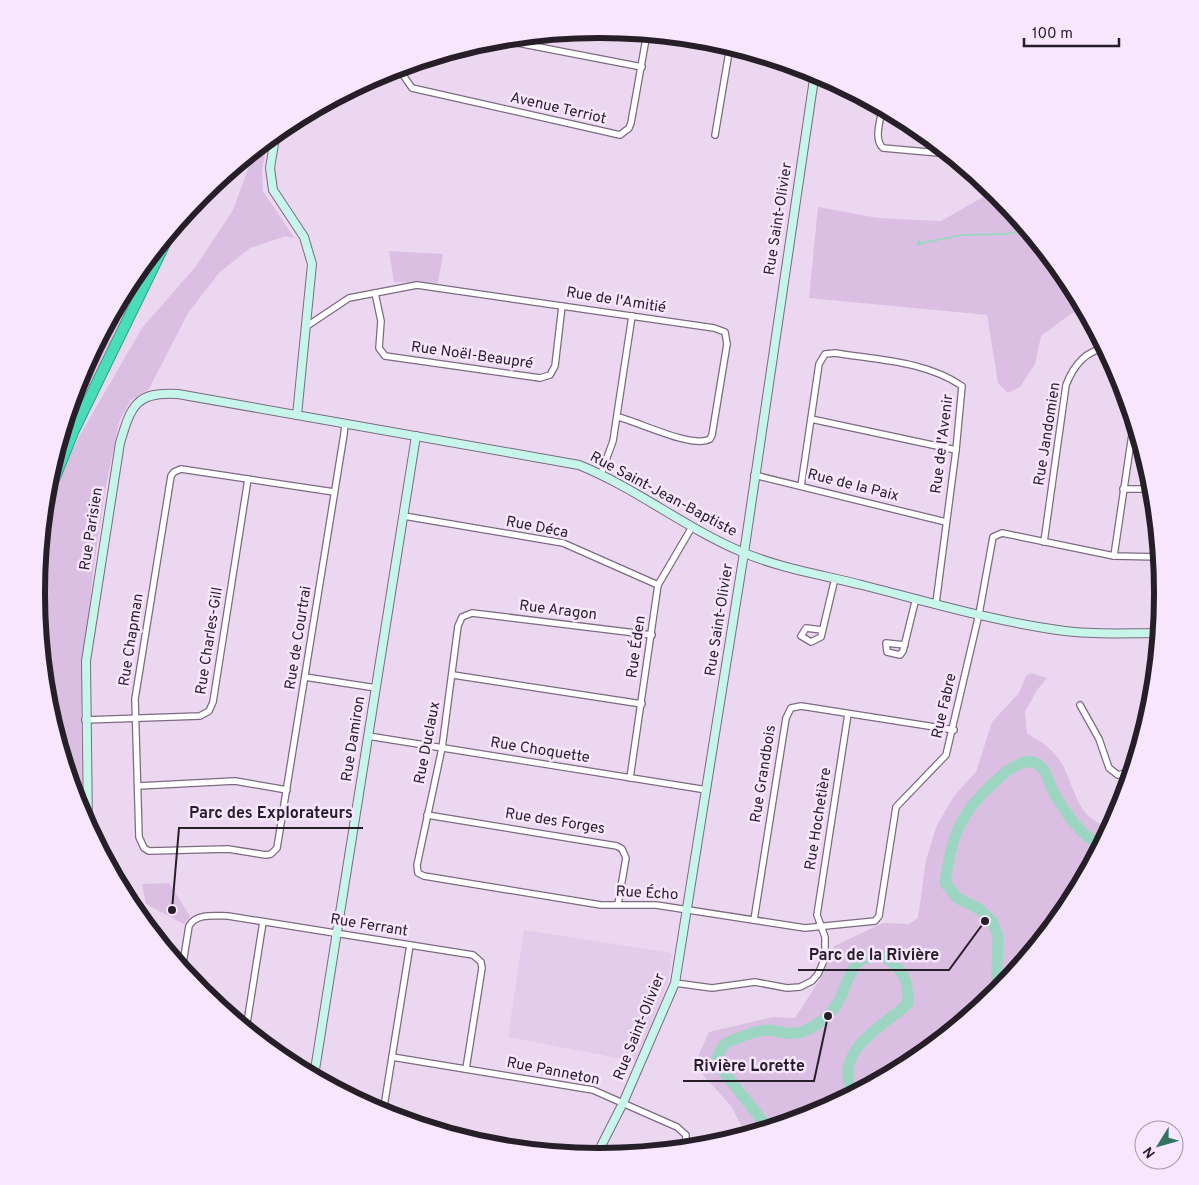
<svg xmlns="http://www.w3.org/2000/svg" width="1199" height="1185" font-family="Overpass,sans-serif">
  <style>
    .built { fill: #e3cbea }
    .green { fill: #dabfe2 }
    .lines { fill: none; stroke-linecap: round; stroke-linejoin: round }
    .stream { stroke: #9cd6c3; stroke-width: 2 }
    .river { stroke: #9cd6c3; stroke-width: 11 }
    .street-casing { stroke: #7b6a80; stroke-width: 8 }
    .secondary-casing { stroke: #7b6a80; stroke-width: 10 }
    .highway-casing { stroke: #3c9a86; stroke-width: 12 }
    .street { stroke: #fff; stroke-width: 5.5 }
    .secondary { stroke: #c8f5ea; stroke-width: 8 }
    .highway { stroke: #48ddb8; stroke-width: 10 }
    .labels { text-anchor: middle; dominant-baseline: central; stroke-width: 5; stroke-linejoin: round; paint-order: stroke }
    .street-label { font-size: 15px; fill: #261f28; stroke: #f8e5fe }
    .rim { fill: none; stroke: #261f28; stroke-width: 6 }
    .leader { fill: none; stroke: #261f28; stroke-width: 2 }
    .callout-dot { fill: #261f28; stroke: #f8e5fe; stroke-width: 2 }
    .callout-label { font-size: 16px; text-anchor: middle; font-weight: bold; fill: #261f28; stroke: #f8e5fe; stroke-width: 5; stroke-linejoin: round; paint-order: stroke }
  </style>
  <rect width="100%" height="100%" fill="#ebd8f0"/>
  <polygon class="built" points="524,930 672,953 668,982 638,1062 508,1037"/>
  <g class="green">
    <polygon points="268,139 262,170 263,191 295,239 286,236 250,248 219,273 188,313 149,389 131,400 119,422 105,491 93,572 81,686 82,814 47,702 36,592 42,527 54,485 80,435 142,328 196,266 233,210 255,150"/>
    <polygon points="994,191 1068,280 1085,310 1072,313 1041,336 1035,364 1020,387 1008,393 998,383 987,315 809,298 818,207 878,218 941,221"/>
    <polygon points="389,251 443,254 438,283 394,282"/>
    <polygon points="153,252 72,420 46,484 79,376 131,279"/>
    <path d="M1031 673 1047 678 1037 690 1025 712 1027 733C1035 739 1046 744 1053 752 1077 776 1069 817 1110 827L1068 906 998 991 912 1061 815 1113 746 1134 731 1106 694 1065 709 1032 773 1017 795 1018 819 981 834 946 883 923 909 924 918 918 926 860 937 825 954 796 976 772 992 722 1019 693 1026 676Z"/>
    <polygon points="169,883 190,916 184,924 146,904 142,884"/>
  </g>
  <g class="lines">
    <polyline class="stream" points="920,240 917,244 962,235 1006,234 1028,230"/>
    <g class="river">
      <path d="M996 993 998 937 992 921 979 909 957 898 945 883C951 839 958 816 991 785 1006 771 1031 747 1046 774 1049 780 1050 786 1053 792 1064 810 1081 838 1101 844"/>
      <path d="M768 1128 722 1070 717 1058C719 1054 720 1050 722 1047 727 1040 759 1030 768 1030 779 1031 790 1036 802 1032 815 1027 830 1016 837 1004 844 993 847 976 855 966 864 955 883 953 893 963 906 976 908 984 908 1003 889 1022 853 1039 848 1068 847 1076 849 1087 850 1095"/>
    </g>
    <g class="street-casing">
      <g id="street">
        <polyline points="497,39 642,67"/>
        <polyline points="405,65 403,75 412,88 620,135 629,128 631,123 647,33"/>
        <path d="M882 108C881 120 873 139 883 148L950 154"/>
        <polyline points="715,135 730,46"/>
        <polyline points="375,293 381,321 379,348 385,356 540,378 550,375 555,366 562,306"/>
        <path d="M307 326 349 298 417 285 714 328 725 332 727 344 712 435 710 439C693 449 639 422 618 417"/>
        <polyline points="811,419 956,450"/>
        <polyline points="601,474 613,441 632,316"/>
        <polyline points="754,475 946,522"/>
        <path d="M801 486 819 364 825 354 835 353C878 360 925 361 962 386L956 450 936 603"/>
        <polyline points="1123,489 1153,489"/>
        <polyline points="334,492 181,469 174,472 171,476 135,699 139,837 144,848 149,851 228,849 266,855 271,854 277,848 344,434 345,424"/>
        <polyline points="404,516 563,543 658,585"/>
        <path d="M1044 542 1066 385C1073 367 1085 351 1105 348"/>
        <polyline points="1114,556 1134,421"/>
        <polyline points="822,630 806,628 801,636 811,642 821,637 835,578"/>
        <polyline points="652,635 472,613 462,617 458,626 442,748 417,865 418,873 424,876 601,905 656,905 805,928 875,921 879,916 896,807 946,755 979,614 993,537 1002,533 1114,556 1160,557"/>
        <polyline points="905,645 886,643 887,652 900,655 903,651 916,598"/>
        <polyline points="453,675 642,704"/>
        <polyline points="305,677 376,688"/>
        <polyline points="1080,705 1099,739 1109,768 1118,775 1132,771"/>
        <polyline points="85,720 200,716 209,711 213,702 248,479"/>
        <polyline points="368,736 707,790"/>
        <polyline points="630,778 658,585 692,527"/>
        <polyline points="138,786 235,781 287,790"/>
        <polyline points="427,815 617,846 622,849 626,858 618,904"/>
        <polyline points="754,920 786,718 791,708 801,706 954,730"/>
        <path d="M182 969 189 926C196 913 215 916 228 916L473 955 481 962 482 968 466 1069"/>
        <polyline points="675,983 712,988 755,982 787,988 800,987 812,981 818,974 825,958 825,937 817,915 848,714"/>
        <polyline points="246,1029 263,922"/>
        <polyline points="392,1057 593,1090 677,1127 686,1135 685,1148"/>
        <polyline points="383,1113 410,945"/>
      </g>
    </g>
    <g class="secondary-casing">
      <g id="secondary">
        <polyline points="276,132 270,168 273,190 304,237 312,264 297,415"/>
        <path d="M88 826 86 661 120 443C131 406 136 391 178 394L579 465C636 488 685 528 742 552 779 568 823 575 862 585 929 602 996 622 1065 631 1096 635 1128 633 1159 633"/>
        <polyline points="314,1076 416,436"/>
        <polyline points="596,1156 623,1103 675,983 744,553 815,72"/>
      </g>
    </g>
    <g class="highway-casing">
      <polyline id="highway" points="44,504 74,430 171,231"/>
    </g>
    <use href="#street" class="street"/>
    <use href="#secondary" class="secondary"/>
    <use href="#highway" class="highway"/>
  </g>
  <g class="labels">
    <g class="street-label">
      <text transform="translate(558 109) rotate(13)">Avenue Terriot</text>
      <text transform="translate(779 219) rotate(-81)">Rue Saint-Olivier</text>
      <text transform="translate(616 301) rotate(9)">Rue de l'Amitié</text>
      <text transform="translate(472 356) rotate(8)">Rue Noël-Beaupré</text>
      <text transform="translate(1048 434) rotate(-81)">Rue Jandomien</text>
      <text transform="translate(943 444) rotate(-83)">Rue de l'Avenir</text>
      <text transform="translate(853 486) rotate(14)">Rue de la Paix</text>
      <text transform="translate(663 495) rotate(28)">Rue Saint-Jean-Baptiste</text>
      <text transform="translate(537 528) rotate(11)">Rue Déca</text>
      <text transform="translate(92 529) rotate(-81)">Rue Parisien</text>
      <text transform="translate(558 611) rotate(7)">Rue Aragon</text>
      <text transform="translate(720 620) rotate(-81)">Rue Saint-Olivier</text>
      <text transform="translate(299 638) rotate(-81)">Rue de Courtrai</text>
      <text transform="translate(132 640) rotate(-81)">Rue Chapman</text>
      <text transform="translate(210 641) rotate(-81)">Rue Charles-Gill</text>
      <text transform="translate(637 647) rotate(-82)">Rue Éden</text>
      <text transform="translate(945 706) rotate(-77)">Rue Fabre</text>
      <text transform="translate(354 739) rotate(-81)">Rue Damiron</text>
      <text transform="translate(428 743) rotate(-79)">Rue Duclaux</text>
      <text transform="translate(540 751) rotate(9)">Rue Choquette</text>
      <text transform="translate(764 774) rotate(-81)">Rue Grandbois</text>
      <text transform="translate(819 819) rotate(-81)">Rue Hochetière</text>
      <text transform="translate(555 822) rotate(9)">Rue des Forges</text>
      <text transform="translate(647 894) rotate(3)">Rue Écho</text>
      <text transform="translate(369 926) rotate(9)">Rue Ferrant</text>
      <text transform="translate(640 1027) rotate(-68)">Rue Saint-Olivier</text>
      <text transform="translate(553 1072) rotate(11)">Rue Panneton</text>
    </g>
  </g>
  <path d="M0 0H1199V1185H0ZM599 38H600A554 554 0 0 1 1154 592V594A554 554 0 0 1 600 1148H599A554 554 0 0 1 45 594V592A554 554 0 0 1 599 38Z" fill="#f8e5fe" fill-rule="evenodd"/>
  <path class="rim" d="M599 38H600A554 554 0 0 1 1154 592V594A554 554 0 0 1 600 1148H599A554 554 0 0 1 45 594V592A554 554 0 0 1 599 38Z"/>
  <path class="leader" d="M172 910L179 828H363M985 921L949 970H798M828 1016L814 1081H683"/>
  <g class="callout-dot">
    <circle cx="172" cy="910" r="5"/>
    <circle cx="985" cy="921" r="5"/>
    <circle cx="828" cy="1016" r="5"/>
  </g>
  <g class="callout-label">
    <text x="271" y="818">Parc des Explorateurs</text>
    <text x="874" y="960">Parc de la Rivière</text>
    <text x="749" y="1071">Rivière Lorette</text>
  </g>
  <g transform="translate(1159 1145) rotate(233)"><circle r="24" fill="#f8e5fe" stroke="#a496a8"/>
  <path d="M0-4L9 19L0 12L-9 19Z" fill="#337361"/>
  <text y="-8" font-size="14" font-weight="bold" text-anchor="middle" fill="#261f28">N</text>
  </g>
  <path d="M1024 38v8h95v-8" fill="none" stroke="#261f28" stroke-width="2.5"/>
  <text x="1032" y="38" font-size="15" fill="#261f28" stroke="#f8e5fe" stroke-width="4" paint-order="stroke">100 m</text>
</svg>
